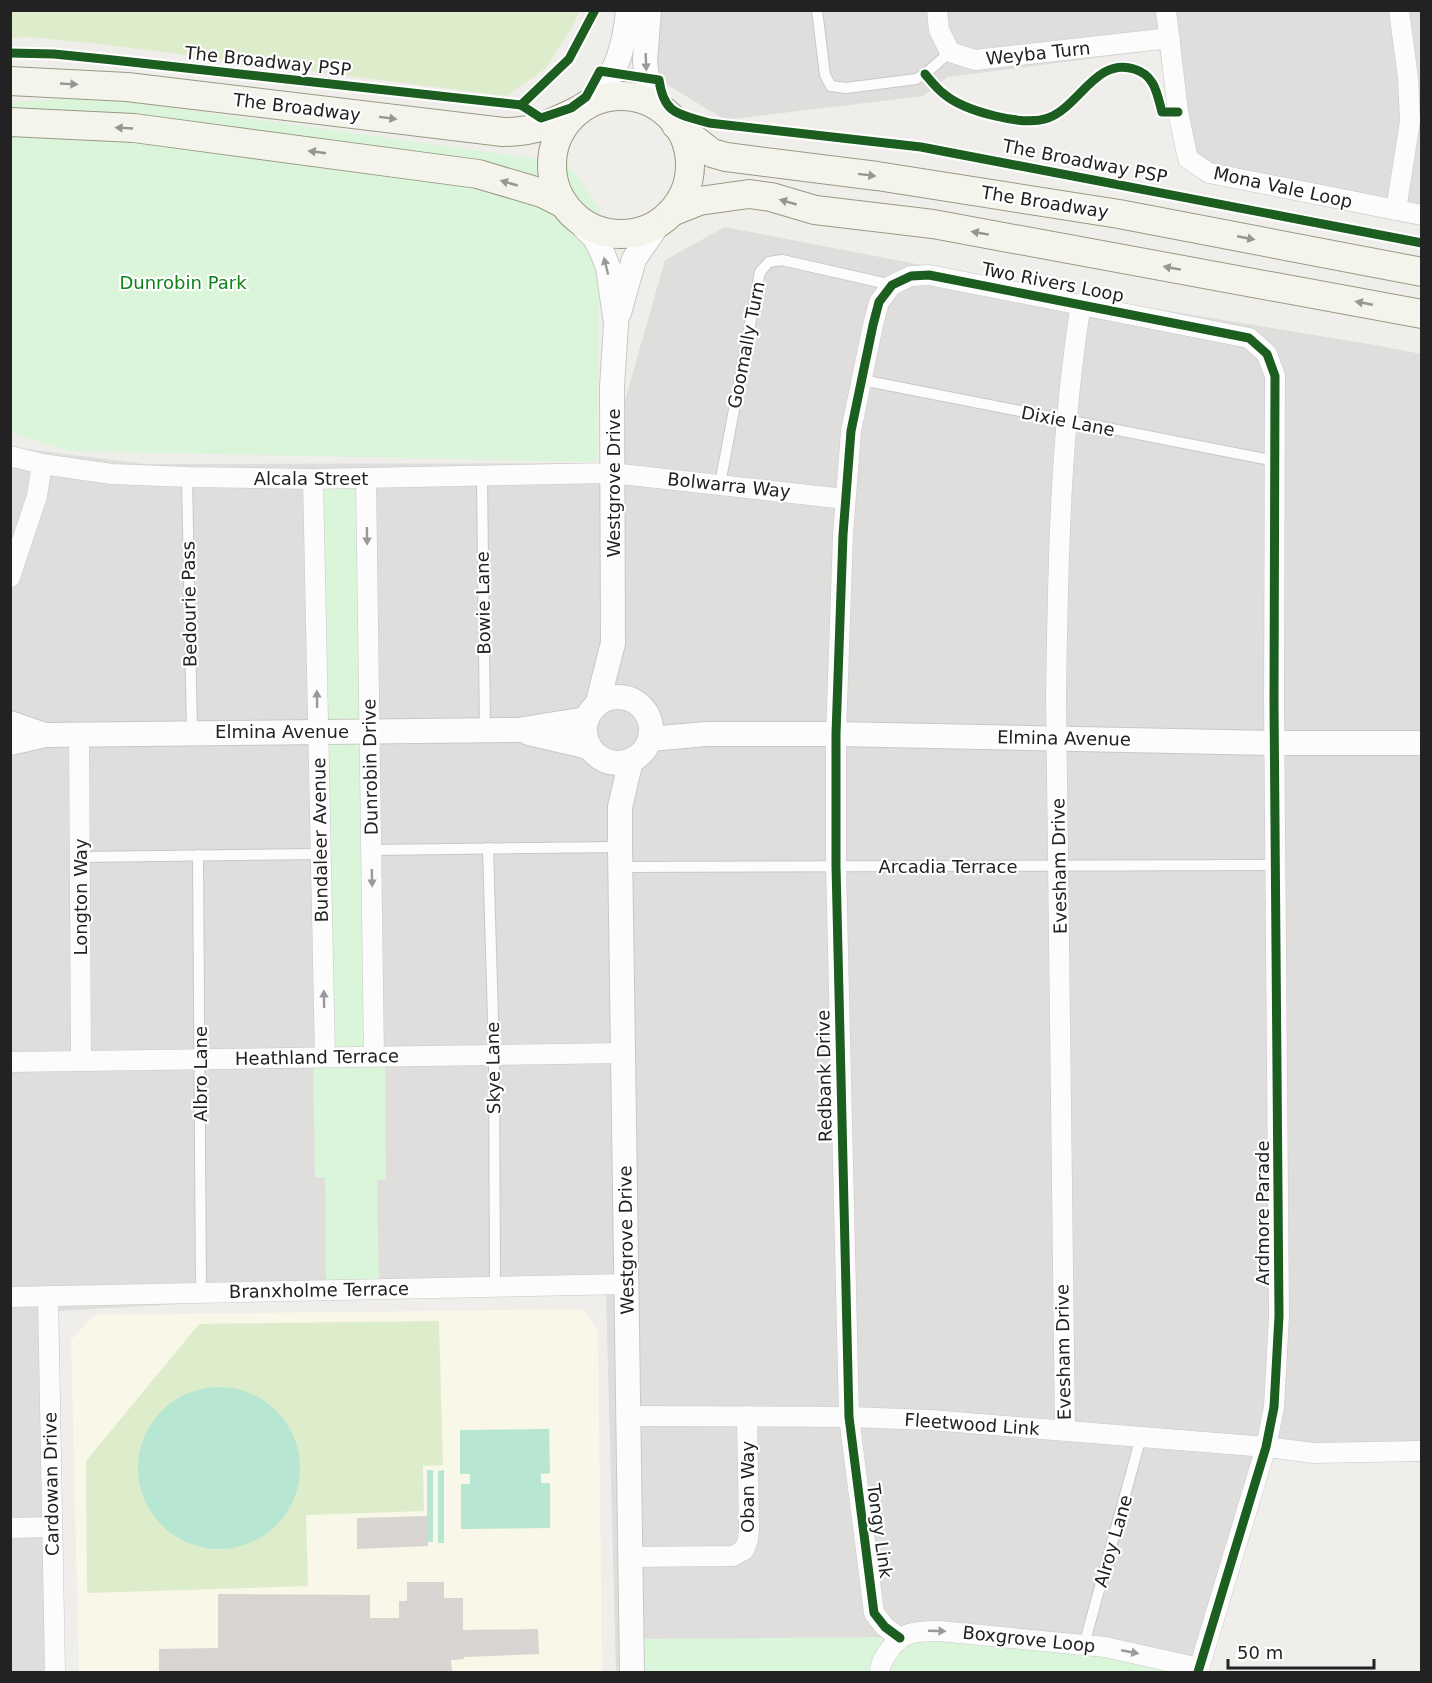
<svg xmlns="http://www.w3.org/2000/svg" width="1432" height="1683" font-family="'DejaVu Sans',sans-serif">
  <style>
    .residential { fill: #dfdedc }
    .education { fill: #f8f7e8 }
    .grass { fill: #ddeccb }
    .park { fill: #daf5da }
    .pitch { fill: #b7e6d2 }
    .building { fill: #d7d4d2 }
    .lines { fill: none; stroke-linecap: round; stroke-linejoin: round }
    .service-casing { stroke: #c9c8c7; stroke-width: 12 }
    .minor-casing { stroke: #c9c8c7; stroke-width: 21 }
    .tertiary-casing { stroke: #c9c8c7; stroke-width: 26 }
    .secondary-casing { stroke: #999a82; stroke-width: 30 }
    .service { stroke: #fdfcfc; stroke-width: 10 }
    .minor { stroke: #fdfcfc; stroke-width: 20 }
    .tertiary { stroke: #fdfcfc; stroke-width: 24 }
    .secondary { stroke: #f4f4ed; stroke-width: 28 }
    .cycleway-casing { stroke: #fff; stroke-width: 13 }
    .cycleway { stroke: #1b5e20; stroke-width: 9 }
    .oneway { fill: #9a9a9a }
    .oneway2 { fill: #969692 }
    .labels { text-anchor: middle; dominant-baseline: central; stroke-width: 4.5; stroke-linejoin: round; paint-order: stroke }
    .street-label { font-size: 18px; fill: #222; stroke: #fff }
    .park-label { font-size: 18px; fill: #0c8416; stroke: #fff }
  </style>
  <rect width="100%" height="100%" fill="#f0eeeb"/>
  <g class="residential">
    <polygon points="620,11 1421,11 1421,226 1203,182 1180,165 1159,50 948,77 923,96 725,120 617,54"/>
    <polygon points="725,227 1108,301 1375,345 1421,354 1421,1462 1273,1459 1205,1672 616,1672 606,1292 250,1300 59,1311 64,1672 11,1672 11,447 144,464 607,463 665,260"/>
  </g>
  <polygon class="education" points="583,1309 598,1330 602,1672 79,1672 71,1340 94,1315"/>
  <g class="grass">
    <polygon points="11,10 579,10 579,11 574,24 545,69 506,96 100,44 29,37 11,38"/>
    <polygon points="439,1321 443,1465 423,1466 424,1511 306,1515 308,1586 87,1593 86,1461 199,1324"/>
  </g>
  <g class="park">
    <polygon points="95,97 567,163 600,209 597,462 69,451 11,433 11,102"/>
    <polygon points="366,478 374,1056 385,1056 386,1180 377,1180 379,1289 326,1294 325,1178 315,1177 313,1057 325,1057 313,479"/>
    <polygon points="899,1637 1105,1647 1198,1672 631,1672 631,1639"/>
  </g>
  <g class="pitch">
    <circle cx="219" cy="1468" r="81"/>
    <polygon points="549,1429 550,1473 541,1474 541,1483 550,1483 550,1528 461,1529 461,1484 470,1484 470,1474 460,1474 460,1430"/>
    <rect x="427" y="1470" width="6" height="72"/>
    <polygon points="444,1470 444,1543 438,1543 438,1471"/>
  </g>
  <g class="building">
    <polygon points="427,1516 428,1546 357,1549 357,1518"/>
    <polygon points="407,1582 444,1582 444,1598 463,1598 463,1630 538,1629 539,1654 464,1657 464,1659 451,1660 452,1672 159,1672 159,1649 218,1648 218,1594 370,1595 370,1618 399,1618 399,1601 407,1601"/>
  </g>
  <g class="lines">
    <g class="service-casing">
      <g id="service">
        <polyline points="817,10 825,75 831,86 846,88 916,79 925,74 950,52"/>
        <polyline points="862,380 1275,461"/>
        <polyline points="187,477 192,732"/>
        <polyline points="482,477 485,730"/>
        <polyline points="720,484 760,272 769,262 782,260 892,285"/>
        <polyline points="488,848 494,1054 495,1287"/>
        <polyline points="371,850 620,847"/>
        <polyline points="198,855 201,1293"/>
        <polyline points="80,857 321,854"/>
        <polyline points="620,867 1276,865"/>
        <polyline points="1084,1645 1141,1437"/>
      </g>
    </g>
    <g class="minor-casing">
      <g id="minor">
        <polyline points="937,10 939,30 950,52 975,60 1170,38"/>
        <polyline points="1166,10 1178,112 1188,159 1209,173 1422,215"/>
        <polyline points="1396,210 1410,121 1408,78 1399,10"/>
        <polyline points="10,456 42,464 112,474 187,477 313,479 612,473 845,499"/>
        <polyline points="366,478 374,1057"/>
        <polyline points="313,479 325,1057"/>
        <polyline points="10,577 37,496 42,464"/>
        <polyline points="79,734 81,1060"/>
        <polyline points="10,1062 623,1053"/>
        <polyline points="48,1296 55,1672"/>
        <polyline points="10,1297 627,1284"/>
        <polyline points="629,1416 849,1417 931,1420 1266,1447 1314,1453 1422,1451"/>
        <path d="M1065 1430 1056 695C1058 564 1060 433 1081 304"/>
        <polyline points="10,1528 52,1527"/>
        <polyline points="630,1557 733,1556 744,1550 748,1540 749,1528 747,1416"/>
        <polyline points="900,1638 885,1627 874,1613 849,1417 836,866 836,734 843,535 851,431 873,325 879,302 892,285 911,276 929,275 1249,338 1267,354 1275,376 1274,701 1279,1316 1274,1407 1266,1447 1198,1672"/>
        <path d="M880 1672C880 1665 882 1661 886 1655 900 1632 913 1631 939 1631L1105 1647 1199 1668"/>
      </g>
    </g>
    <g class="tertiary-casing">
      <g id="tertiary">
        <polyline points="649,10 645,61 647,78 662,110"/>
        <path d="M596 101C616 71 625 47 628 10"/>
        <polyline points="571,214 595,238 602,252 608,267 616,324 612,387 613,643 598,702"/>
        <polyline points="619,313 634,259 659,223"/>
        <circle cx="618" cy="730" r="33"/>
        <polyline points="10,723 45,735"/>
        <polyline points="529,733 589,747"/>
        <polyline points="650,739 706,734 836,734 1276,743 1422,743"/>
        <polyline points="10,743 45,735 518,730 586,719"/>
        <polyline points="631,760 620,807 620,847 632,1672"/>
      </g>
    </g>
    <g class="secondary-casing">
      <g id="secondary">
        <path d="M10 81 127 87 503 132C535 132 551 124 579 110"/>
        <circle cx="621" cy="165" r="69"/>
        <polyline points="10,122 134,128 478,174 542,193 564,204"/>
        <polyline points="676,125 712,153 726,157 877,176 1119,214 1422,272"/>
        <polyline points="674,211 699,201 749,194 771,197 815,210 933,224 1422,314"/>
      </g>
    </g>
    <use href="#service" class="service"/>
    <use href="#minor" class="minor"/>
    <use href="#tertiary" class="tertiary"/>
    <use href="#secondary" class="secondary"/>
    <g class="cycleway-casing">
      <g id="cycleway">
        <polyline points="10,53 54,54 113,60 521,105"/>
        <path d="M925 74C931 81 937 89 944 94 964 111 1023 127 1048 118 1079 107 1096 57 1134 69 1155 75 1157 94 1162 112H1178"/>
        <path d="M521 105 541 118 571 108 586 97 600 71 659 80C664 115 679 114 709 123L921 147 1422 243"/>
        <polyline points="521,105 569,59 595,10"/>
        <polyline points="900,1638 885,1627 874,1613 849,1417 836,866 836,734 843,535 851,431 873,325 879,302 892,285 911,276 929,275 1249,338 1267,354 1275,376 1274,701 1279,1316 1274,1407 1266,1447 1198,1672"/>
      </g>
    </g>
    <use href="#cycleway" class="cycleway"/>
  </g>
  <defs><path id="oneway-solid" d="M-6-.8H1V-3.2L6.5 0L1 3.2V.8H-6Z" transform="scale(1.5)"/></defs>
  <g class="oneway">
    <use href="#oneway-solid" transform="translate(646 62) rotate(88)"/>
    <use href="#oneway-solid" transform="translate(606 266) rotate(-104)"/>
    <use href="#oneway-solid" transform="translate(367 536) rotate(89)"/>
    <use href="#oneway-solid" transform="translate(317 699) rotate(-91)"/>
    <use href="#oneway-solid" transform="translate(372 878) rotate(89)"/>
    <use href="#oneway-solid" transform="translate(324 999) rotate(-91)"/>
    <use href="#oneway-solid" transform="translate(937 1631) rotate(2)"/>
    <use href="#oneway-solid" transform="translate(1130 1652) rotate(11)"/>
  </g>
  <g class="oneway2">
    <use href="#oneway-solid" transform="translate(69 84) rotate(3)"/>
    <use href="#oneway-solid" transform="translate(388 118) rotate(7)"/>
    <use href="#oneway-solid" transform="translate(124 128) rotate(-177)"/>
    <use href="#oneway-solid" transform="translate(317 152) rotate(-172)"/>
    <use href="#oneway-solid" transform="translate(867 175) rotate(7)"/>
    <use href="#oneway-solid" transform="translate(509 183) rotate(-164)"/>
    <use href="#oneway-solid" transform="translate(788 202) rotate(-164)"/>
    <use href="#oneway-solid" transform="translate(980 233) rotate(-170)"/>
    <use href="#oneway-solid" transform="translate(1246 238) rotate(11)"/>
    <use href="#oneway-solid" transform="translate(1172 268) rotate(-170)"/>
    <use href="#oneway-solid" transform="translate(1364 303) rotate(-169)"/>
  </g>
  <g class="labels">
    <g class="street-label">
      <text transform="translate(1038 53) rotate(-6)">Weyba Turn</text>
      <text transform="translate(268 61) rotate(6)">The Broadway PSP</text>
      <text transform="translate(297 107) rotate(7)">The Broadway</text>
      <text transform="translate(1085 161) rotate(11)">The Broadway PSP</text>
      <text transform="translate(1283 187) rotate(12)">Mona Vale Loop</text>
      <text transform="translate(1045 202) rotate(9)">The Broadway</text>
      <text transform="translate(1053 282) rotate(11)">Two Rivers Loop</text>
      <text transform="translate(746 345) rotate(-79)">Goomally Turn</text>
      <text transform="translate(1068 421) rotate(11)">Dixie Lane</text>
      <text x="311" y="478">Alcala Street</text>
      <text transform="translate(613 483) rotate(-90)">Westgrove Drive</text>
      <text transform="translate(729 485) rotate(6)">Bolwarra Way</text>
      <text transform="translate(483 603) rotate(-91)">Bowie Lane</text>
      <text transform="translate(189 604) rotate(-91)">Bedourie Pass</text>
      <text x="282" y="731">Elmina Avenue</text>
      <text transform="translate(1064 738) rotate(1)">Elmina Avenue</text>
      <text transform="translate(370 767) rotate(-91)">Dunrobin Drive</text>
      <text transform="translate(320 840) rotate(-91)">Bundaleer Avenue</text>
      <text x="948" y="866">Arcadia Terrace</text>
      <text transform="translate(1059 866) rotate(-91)">Evesham Drive</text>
      <text transform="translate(80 897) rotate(-90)">Longton Way</text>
      <text transform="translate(317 1057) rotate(-1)">Heathland Terrace</text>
      <text transform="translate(493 1068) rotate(-91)">Skye Lane</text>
      <text transform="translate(200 1074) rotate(-90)">Albro Lane</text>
      <text transform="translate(824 1076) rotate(-91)">Redbank Drive</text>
      <text transform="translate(1262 1213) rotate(-90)">Ardmore Parade</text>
      <text transform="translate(626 1240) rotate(-91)">Westgrove Drive</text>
      <text transform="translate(319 1290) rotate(-1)">Branxholme Terrace</text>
      <text transform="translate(1063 1352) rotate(-91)">Evesham Drive</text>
      <text transform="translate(972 1424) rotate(4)">Fleetwood Link</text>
      <text transform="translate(51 1484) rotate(-91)">Cardowan Drive</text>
      <text transform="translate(747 1487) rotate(-90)">Oban Way</text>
      <text transform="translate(880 1531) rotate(82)">Tongy Link</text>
      <text transform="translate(1113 1541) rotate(-74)">Alroy Lane</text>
      <text transform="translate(1029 1639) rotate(6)">Boxgrove Loop</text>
    </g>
    <g class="park-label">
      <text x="183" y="282">Dunrobin Park</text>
    </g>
  </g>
  <rect width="1432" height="1683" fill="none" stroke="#222222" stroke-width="24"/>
  <path d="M1228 1659v9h146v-9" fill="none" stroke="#222222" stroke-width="3"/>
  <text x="1237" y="1659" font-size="18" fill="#222222" stroke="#ffffff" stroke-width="4.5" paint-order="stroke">50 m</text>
</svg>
